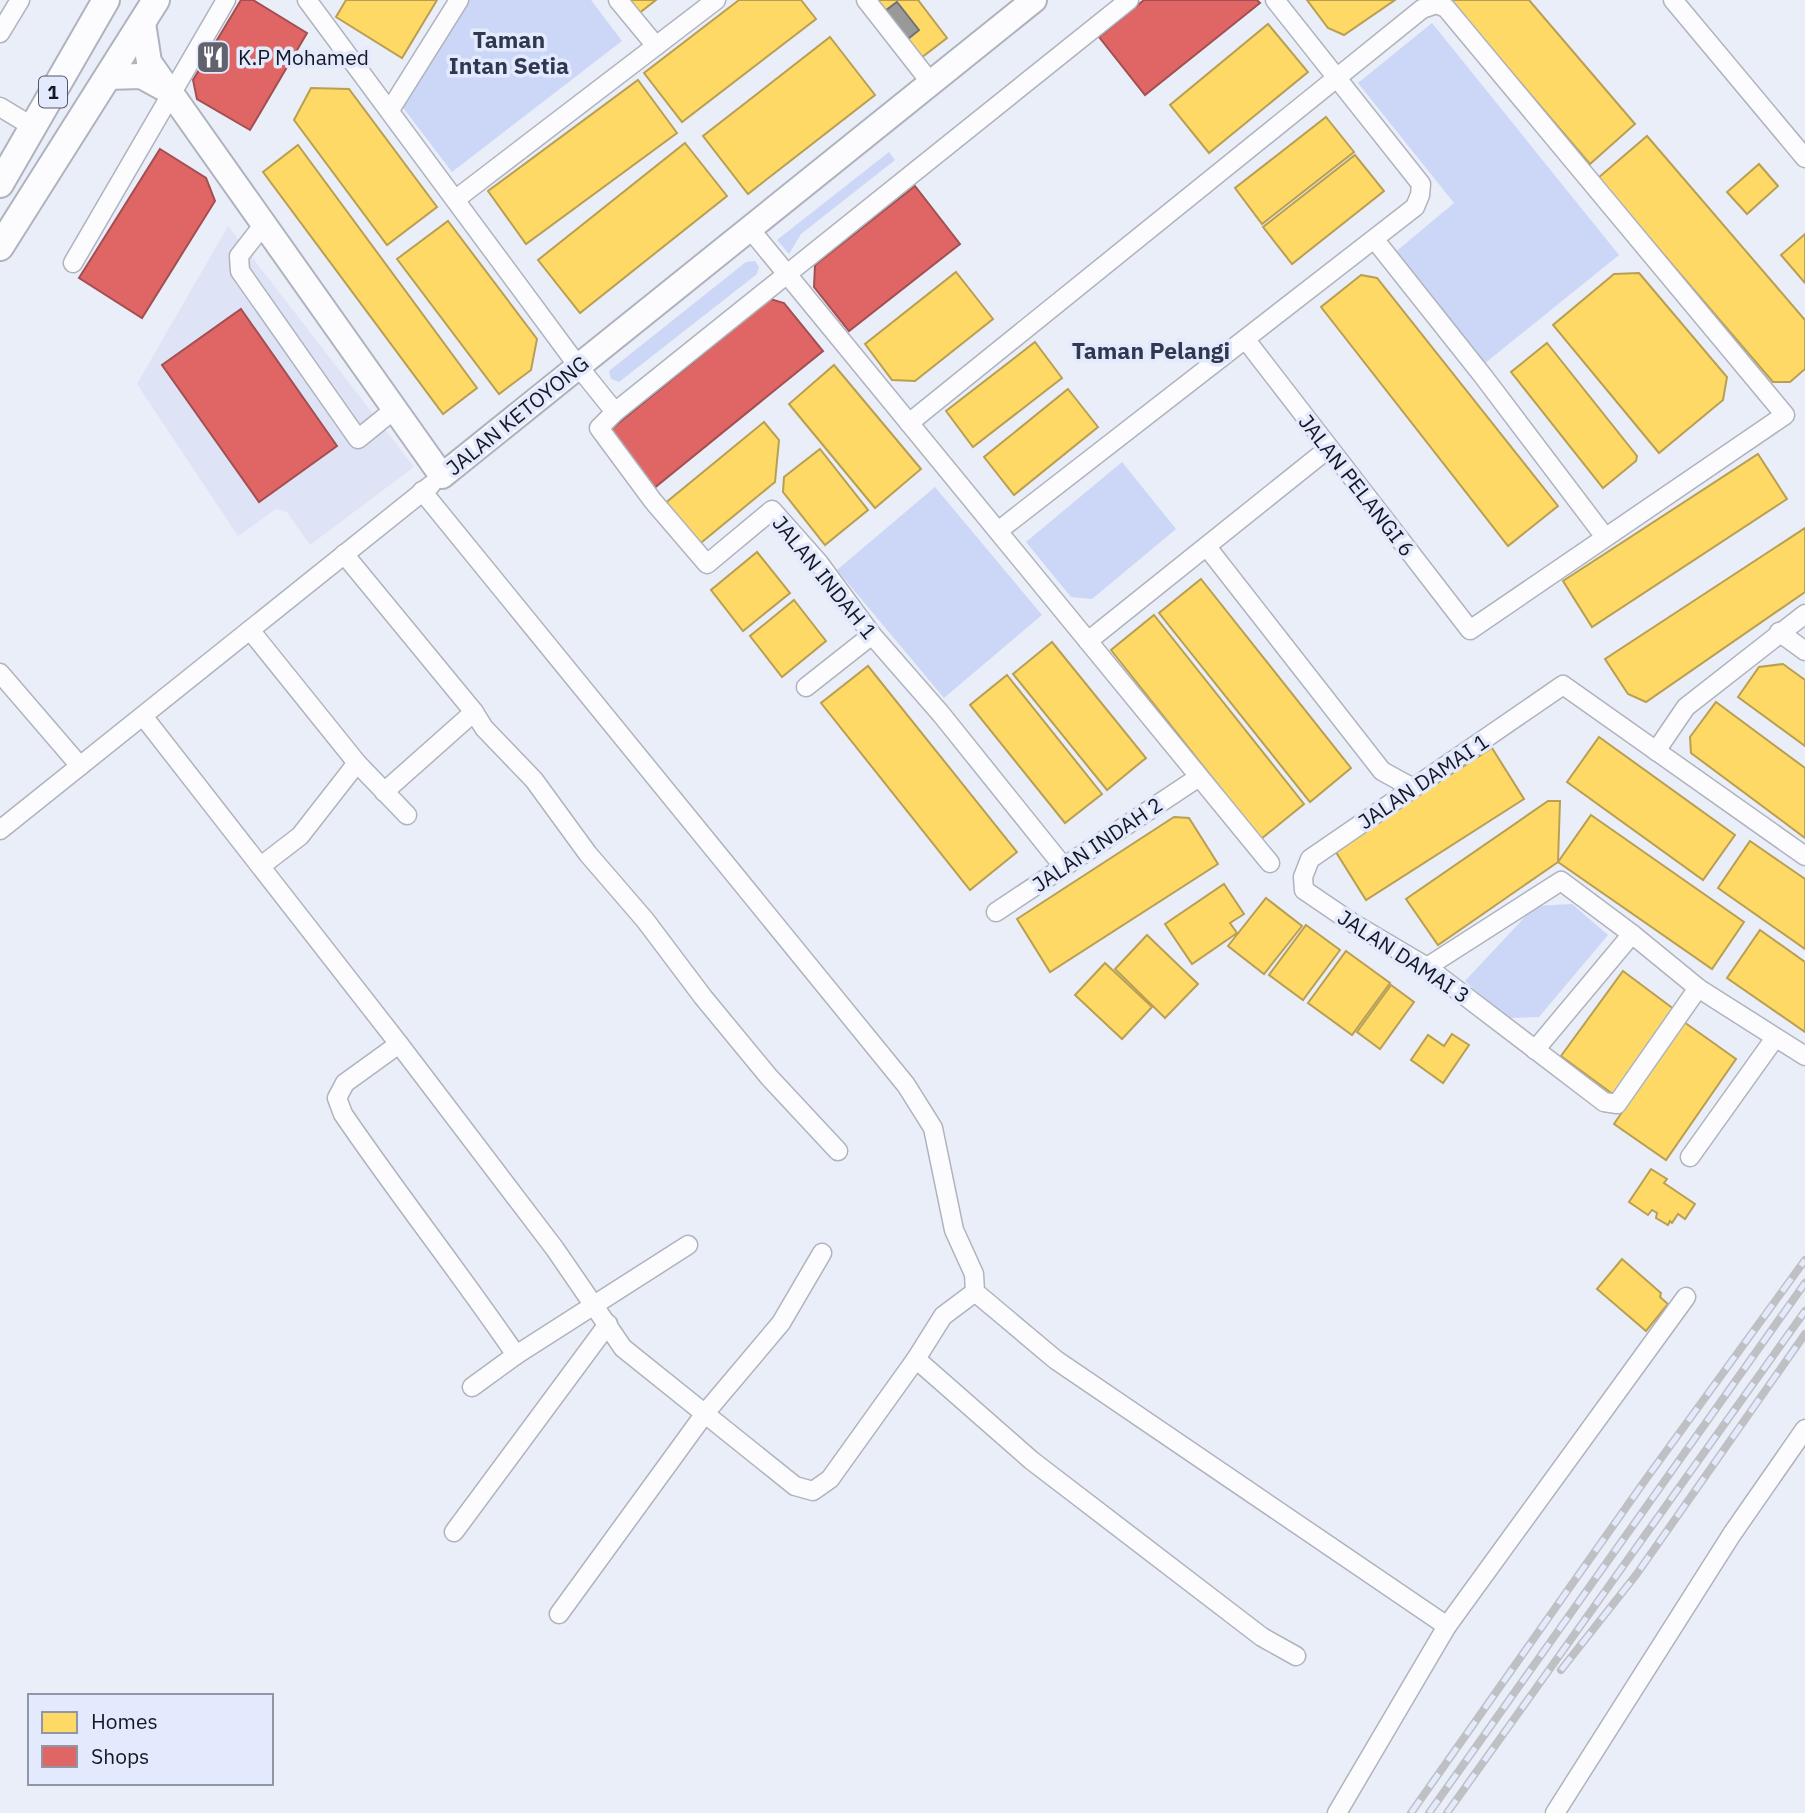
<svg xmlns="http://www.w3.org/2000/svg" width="1805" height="1813" font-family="'IBM Plex Sans',sans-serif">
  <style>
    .built { fill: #dee3f5 }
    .green { fill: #ccd6f7 }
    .homes { fill: #ffd966; stroke: #b99f52; stroke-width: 2 }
    .shops { fill: #e06666; stroke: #a34f52; stroke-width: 2 }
    .industry { fill: #999; stroke: #717276; stroke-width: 2 }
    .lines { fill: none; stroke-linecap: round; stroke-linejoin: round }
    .street-casing { stroke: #afb3bd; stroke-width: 21 }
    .secondary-casing { stroke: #afb3bd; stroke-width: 28 }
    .primary-casing { stroke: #afb3bd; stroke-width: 30 }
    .street { stroke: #fcfcfe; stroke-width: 18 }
    .secondary { stroke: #fcfcfe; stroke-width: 24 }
    .primary { stroke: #fcfcfe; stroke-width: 26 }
    .rail-casing { stroke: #bfc0c3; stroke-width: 8 }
    .rail { stroke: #e4eafe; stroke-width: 5; stroke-dasharray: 16; stroke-linecap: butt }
    .labels { text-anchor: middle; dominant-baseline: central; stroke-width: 7; stroke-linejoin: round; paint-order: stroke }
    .shield { fill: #e4eafe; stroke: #535765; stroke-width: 2 }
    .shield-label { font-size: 19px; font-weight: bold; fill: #151823 }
    .poi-label { font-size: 21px; fill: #151823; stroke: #e4eafe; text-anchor: start }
    .street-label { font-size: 21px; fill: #151823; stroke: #e4eafe }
    .neighbourhood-label { font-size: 23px; font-weight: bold; fill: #303751; stroke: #e4eafe }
  </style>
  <rect width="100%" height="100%" fill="#eaeef8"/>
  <polygon class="built" points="228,226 414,467 310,545 287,512 276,509 238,536 137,384"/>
  <g class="green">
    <polygon points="468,0 591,0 622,41 452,172 401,105"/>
    <polygon points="1432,23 1619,255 1484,364 1393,254 1454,203 1358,83"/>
    <polygon points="889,152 895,160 801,234 789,254 777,240"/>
    <polygon points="755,261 759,267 757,274 619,382 611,379 609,371 746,262"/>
    <polygon points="1122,462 1176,529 1092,599 1071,597 1026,542"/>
    <polygon points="935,487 1042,615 944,698 837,570"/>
    <polygon points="1572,904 1608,935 1539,1017 1505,1018 1465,981 1535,906"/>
  </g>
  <g class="homes">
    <polygon points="346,0 437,0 402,58 336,17"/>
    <polygon points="627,0 656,0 638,14"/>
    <polygon points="739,0 801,0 816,19 682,122 644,73"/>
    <polygon points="870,0 918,0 947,38 917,61"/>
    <polygon points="1307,0 1395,0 1344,35 1328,28"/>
    <polygon points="1450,0 1529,0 1635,124 1590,164"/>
    <polygon points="1268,24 1308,72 1209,153 1170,105"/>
    <polygon points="830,37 875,95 748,194 703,136"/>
    <polygon points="638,80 677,133 526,244 488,191"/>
    <polygon points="311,88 349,89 437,207 387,245 294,120"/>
    <polygon points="1326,117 1354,152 1262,224 1235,188"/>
    <polygon points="1647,136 1805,320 1805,369 1790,382 1773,382 1598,178"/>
    <polygon points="685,143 727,196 580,313 538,260"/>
    <polygon points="298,145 477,388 443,414 263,172"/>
    <polygon points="1355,155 1384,191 1292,264 1263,227"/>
    <polygon points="1759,164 1778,186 1747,214 1727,192"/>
    <polygon points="448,221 537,339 531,370 499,394 397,259"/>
    <polygon points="1805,234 1805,283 1781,255"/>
    <polygon points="956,272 993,319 915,381 892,380 865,344"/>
    <polygon points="1639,273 1727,377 1723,400 1659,453 1553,325 1614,274"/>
    <polygon points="1361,275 1377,278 1558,506 1508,546 1321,307"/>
    <polygon points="1035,342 1062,378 973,447 946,411"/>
    <polygon points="1547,343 1637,456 1636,461 1603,488 1511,372"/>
    <polygon points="834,365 921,469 875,508 789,404"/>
    <polygon points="1068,389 1098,427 1014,495 984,457"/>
    <polygon points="764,422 779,440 775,482 697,546 663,505"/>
    <polygon points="820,449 868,510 825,545 783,492 784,477"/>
    <polygon points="1758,454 1787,499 1592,627 1563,581"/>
    <polygon points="1805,528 1805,592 1646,702 1628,694 1605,659"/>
    <polygon points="757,552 790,593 743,631 711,590"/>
    <polygon points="1201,579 1351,768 1310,802 1159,613"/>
    <polygon points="794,600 826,641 782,677 750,636"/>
    <polygon points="1154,615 1304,804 1261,839 1111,650"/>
    <polygon points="1052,642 1146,758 1107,790 1013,674"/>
    <polygon points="1783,664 1805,680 1805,746 1738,697 1759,667"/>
    <polygon points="868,666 1017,852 970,890 821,703"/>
    <polygon points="1007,675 1102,794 1065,823 970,705"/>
    <polygon points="1716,702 1805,768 1805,838 1691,753 1690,737"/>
    <polygon points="1599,737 1735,835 1703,880 1567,782"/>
    <polygon points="1492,748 1524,799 1366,900 1334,849"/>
    <polygon points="1548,801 1560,801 1558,862 1438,945 1406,899"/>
    <polygon points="1591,815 1744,922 1712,969 1558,862"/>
    <polygon points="1174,817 1189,818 1218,864 1050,972 1017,919"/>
    <polygon points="1750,841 1805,879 1805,949 1718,888"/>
    <polygon points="1224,884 1244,914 1230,923 1237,933 1192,964 1165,924"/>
    <polygon points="1266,898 1302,926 1264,974 1228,946"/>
    <polygon points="1306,925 1340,950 1303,1000 1269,975"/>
    <polygon points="1760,930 1805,962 1805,1032 1727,978"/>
    <polygon points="1147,935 1198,984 1165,1018 1115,969"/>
    <polygon points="1346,951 1390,983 1352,1035 1308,1003"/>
    <polygon points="1105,963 1152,1007 1122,1039 1075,995"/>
    <polygon points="1623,971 1675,1010 1614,1095 1561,1056"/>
    <polygon points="1391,985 1414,1002 1380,1049 1357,1032"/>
    <polygon points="1684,1022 1736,1059 1666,1160 1614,1124"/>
    <polygon points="1452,1034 1469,1045 1443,1083 1411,1060 1428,1035 1444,1046"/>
    <polygon points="1651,1169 1667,1179 1664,1183 1695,1204 1685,1219 1678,1214 1672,1223 1670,1221 1668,1225 1656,1218 1657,1213 1652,1210 1648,1215 1629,1202"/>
    <polygon points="1622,1259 1661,1293 1660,1297 1668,1304 1646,1331 1597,1289"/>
  </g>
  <g class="shops">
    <polygon points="241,0 253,0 307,33 250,130 197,99 193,80"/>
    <polygon points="1144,0 1257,0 1260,3 1145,95 1099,37"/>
    <polygon points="160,149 206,178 215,201 142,318 79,278"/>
    <polygon points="915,186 960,244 849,331 814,287 815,265"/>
    <polygon points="770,299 784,303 823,351 653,489 609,431"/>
    <polygon points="241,309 337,446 259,502 162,365"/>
  </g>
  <polygon class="industry" points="897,2 919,30 903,43 881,14"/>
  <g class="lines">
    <g class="street-casing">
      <g id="street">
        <polyline points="307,0 578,366 615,412"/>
        <polyline points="618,0 656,46"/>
        <polyline points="866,0 931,83"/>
        <polyline points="1673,0 1805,158"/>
        <polyline points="0,33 20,0"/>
        <polyline points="0,107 33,127"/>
        <polyline points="390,110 459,0"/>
        <polyline points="456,199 716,0"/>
        <polyline points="264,224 239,256 240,271 358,439 395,409"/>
        <polyline points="750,229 1270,863"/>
        <polyline points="1375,240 1483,376 1605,537"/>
        <polyline points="73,263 226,0"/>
        <polyline points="909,423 1422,9 1436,4 1446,8 1785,415 1470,630 1246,340"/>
        <polyline points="422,491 906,1085 933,1128 954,1230 974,1274 975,1292 1056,1360 1447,1626"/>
        <polyline points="998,531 1415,207 1420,195 1421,184 1275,0"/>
        <polyline points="1207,547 1382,771 1413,788"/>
        <polyline points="344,554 474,712 484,728 534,780 588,854 645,920 703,997 769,1077 838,1151"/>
        <polyline points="250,630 357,763 407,815"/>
        <polyline points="1779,632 1805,651"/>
        <polyline points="1088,641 1329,448"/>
        <polyline points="0,673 80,766"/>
        <polyline points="806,687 872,635"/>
        <polyline points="143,716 399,1044 555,1249 623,1348 795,1486 813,1491 830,1479 916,1359 943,1316 975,1292"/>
        <polyline points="1656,751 1686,707 1805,614"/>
        <polyline points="384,792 474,712"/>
        <polyline points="0,830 431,485"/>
        <polyline points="261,866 300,836 357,763"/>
        <polyline points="1063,866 941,714 872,635 819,563 772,510 707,564 653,501 599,428 615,412 1129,0"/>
        <polyline points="996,912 1199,777"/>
        <polyline points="1427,967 1561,881 1632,934 1698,988 1805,1056"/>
        <polyline points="1698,988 1617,1104 1604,1102 1427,967 1351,922 1304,890 1303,877 1310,859 1563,685 1805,856"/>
        <path d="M399 1044 345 1083 337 1098 343 1114C399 1196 460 1273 516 1355"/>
        <polyline points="1535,1050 1632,934"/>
        <polyline points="1690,1157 1775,1038"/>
        <polyline points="916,1359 1031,1460 1262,1637 1296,1656"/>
        <polyline points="472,1387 516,1355 688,1245"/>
        <polyline points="454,1532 608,1324"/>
        <polyline points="559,1614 706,1412 781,1323 822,1253"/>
        <polyline points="1337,1813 1447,1626 1686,1297"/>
        <polyline points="1555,1813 1732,1534 1805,1429"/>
      </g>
    </g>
    <g class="secondary-casing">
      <g id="secondary">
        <polyline points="143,23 149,62 442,476 1034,0"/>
        <polyline points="107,77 141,76 165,89"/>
      </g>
    </g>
    <g class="primary-casing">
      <g id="primary">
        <polyline points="0,184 106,0"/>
        <polyline points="0,247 156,0"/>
      </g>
    </g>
    <use href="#street" class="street"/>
    <use href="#secondary" class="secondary"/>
    <use href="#primary" class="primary"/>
    <g class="rail-casing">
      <g id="rail">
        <polyline points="1561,1670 1636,1575 1805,1334"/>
        <polyline points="1411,1813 1646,1479 1805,1260"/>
        <polyline points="1429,1813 1805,1283"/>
        <polyline points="1447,1813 1805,1311"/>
      </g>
    </g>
    <use href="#rail" class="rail"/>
  </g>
  <defs>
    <g id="restaurant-square" transform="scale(1.75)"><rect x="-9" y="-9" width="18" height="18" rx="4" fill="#60636e" stroke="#e4eafe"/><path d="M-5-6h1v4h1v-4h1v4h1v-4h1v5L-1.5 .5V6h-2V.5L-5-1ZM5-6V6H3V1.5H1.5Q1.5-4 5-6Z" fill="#fff"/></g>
  </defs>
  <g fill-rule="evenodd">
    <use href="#restaurant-square" x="213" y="57"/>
  </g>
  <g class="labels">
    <rect class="shield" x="39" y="76.5" width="28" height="31" rx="5"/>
    <g class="shield-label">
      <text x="53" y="92">1</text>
    </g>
    <g class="poi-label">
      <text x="238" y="57">K.P Mohamed</text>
    </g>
    <g class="street-label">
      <text transform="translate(517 415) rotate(-39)">JALAN KETOYONG</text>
      <text transform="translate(1357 485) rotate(52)">JALAN PELANGI 6</text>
      <text transform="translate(825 577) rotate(51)">JALAN INDAH 1</text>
      <text transform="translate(1423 781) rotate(-34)">JALAN DAMAI 1</text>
      <text transform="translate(1097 844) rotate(-34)">JALAN INDAH 2</text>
      <text transform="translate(1404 956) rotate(33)">JALAN DAMAI 3</text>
    </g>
    <g class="neighbourhood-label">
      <text x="509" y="39">Taman<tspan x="509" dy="26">Intan Setia</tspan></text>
      <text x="1151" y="350">Taman Pelangi</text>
    </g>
  </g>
  <rect x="28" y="1694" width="245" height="91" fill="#e4eafe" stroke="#9196a6" stroke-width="2"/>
  <rect x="42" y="1712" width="35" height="21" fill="#ffd966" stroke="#9196a6" stroke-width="2"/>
  <text x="91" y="1729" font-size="21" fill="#151823">Homes</text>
  <rect x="42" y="1746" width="35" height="21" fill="#e06666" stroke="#9196a6" stroke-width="2"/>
  <text x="91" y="1764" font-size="21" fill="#151823">Shops</text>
</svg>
